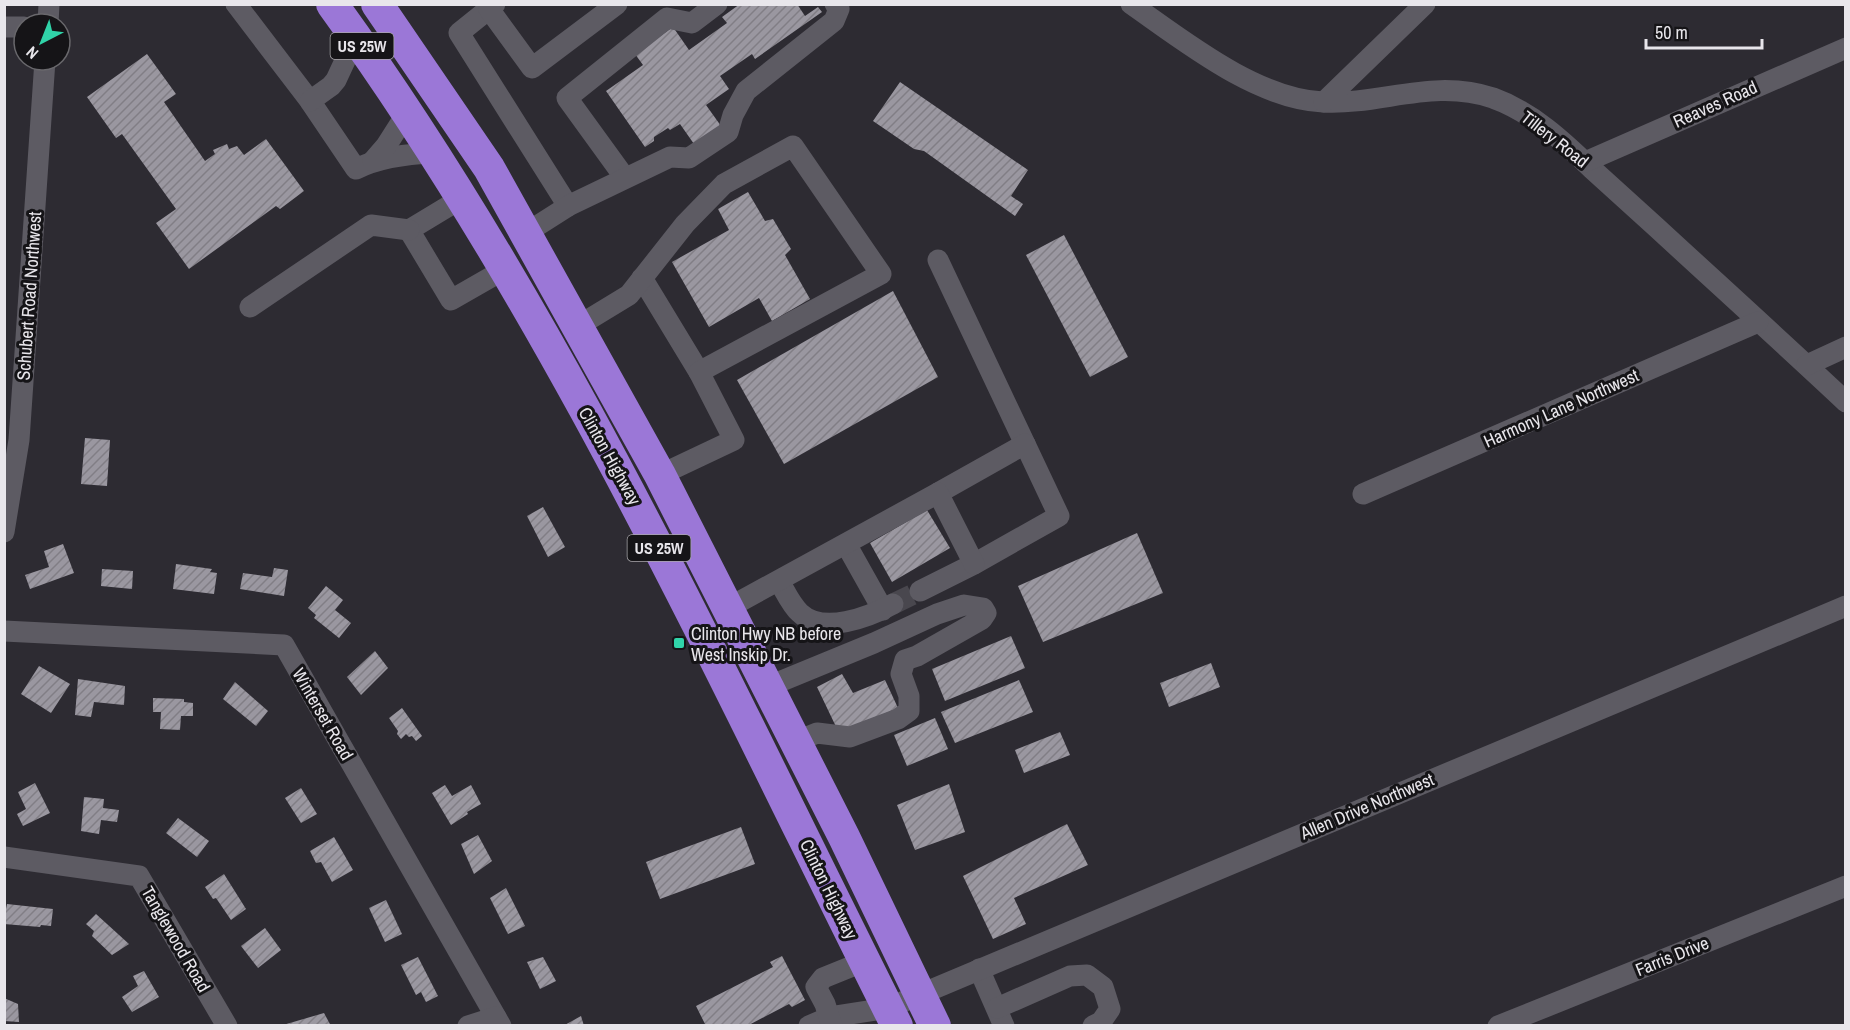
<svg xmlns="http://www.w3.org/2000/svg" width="1850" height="1030" font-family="'Archivo Narrow',sans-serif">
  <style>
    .building { fill: url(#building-hatch) }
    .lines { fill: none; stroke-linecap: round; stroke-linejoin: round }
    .minor-tunnel { stroke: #49474e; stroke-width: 21; stroke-dasharray: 21 10; stroke-linecap: butt }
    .minor { stroke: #5d5b63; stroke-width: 21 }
    .highway { stroke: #9b77d7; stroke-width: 32 }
    .poi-dot { fill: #30d4a9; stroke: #151417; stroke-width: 2 }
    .labels { text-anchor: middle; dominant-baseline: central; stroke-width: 6; stroke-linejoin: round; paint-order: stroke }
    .shield { fill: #151417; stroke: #a9a7ab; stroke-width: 1.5 }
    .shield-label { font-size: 16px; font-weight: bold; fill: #e8e6eb }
    .street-label { font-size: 18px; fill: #e8e6eb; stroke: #151417 }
    .poi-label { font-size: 18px; fill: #e8e6eb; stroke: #151417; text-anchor: start }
  </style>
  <defs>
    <pattern id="building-hatch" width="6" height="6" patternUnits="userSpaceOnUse" patternTransform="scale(1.5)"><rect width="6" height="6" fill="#9a97a0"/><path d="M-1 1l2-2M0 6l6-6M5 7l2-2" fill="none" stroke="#817e85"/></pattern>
  </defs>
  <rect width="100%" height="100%" fill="#2d2b32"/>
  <g class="building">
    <polygon points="740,4 797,4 805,16 818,7 822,12 755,59 752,54 720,76 729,89 706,105 721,126 694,144 680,124 670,130 668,128 654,137 654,141 645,147 606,91 643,65 635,54 673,27 689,50 727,23 722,17"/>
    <polygon points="147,54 176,94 164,102 205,161 215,154 213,150 227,144 229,149 237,146 244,155 266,139 304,191 280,209 276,206 189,269 156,223 176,209 122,134 116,138 87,97"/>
    <polygon points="900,82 1028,170 1011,196 1023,204 1015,216 924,151 914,149 873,121"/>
    <polygon points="748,192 765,221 773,219 791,249 785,255 810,299 772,321 759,298 709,327 672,262 729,230 718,209"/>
    <polygon points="1064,235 1128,357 1090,377 1026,255"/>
    <polygon points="893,291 938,377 784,464 737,380"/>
    <polygon points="85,438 110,440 107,486 81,484"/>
    <polygon points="543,507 565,547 548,557 527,516"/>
    <polygon points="927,510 950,548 892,582 870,543"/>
    <polygon points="1137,533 1163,593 1043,642 1018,586"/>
    <polygon points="63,544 74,573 30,589 25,575 49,567 44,551"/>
    <polygon points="176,564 212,569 210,572 217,573 214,594 173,589"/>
    <polygon points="274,568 288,570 284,596 240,589 243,573 272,577"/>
    <polygon points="102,569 133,571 132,589 101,586"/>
    <polygon points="326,586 343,600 335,610 351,623 339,638 314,618 316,615 308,608"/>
    <polygon points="1011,636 1025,668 945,701 932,669"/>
    <polygon points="375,651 388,668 361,695 347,677"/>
    <polygon points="1211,663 1220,687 1169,707 1160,683"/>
    <polygon points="39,666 70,684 51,713 21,694"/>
    <polygon points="842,674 853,693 885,680 898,708 839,733 817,687"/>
    <polygon points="78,679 125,686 124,705 94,702 91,717 75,715"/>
    <polygon points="1019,680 1033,712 955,743 941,712"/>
    <polygon points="235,682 268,711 256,726 223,699"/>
    <polygon points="153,698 184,699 184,702 193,703 193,716 181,716 180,730 160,729 161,712 153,712"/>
    <polygon points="402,708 422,736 416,741 412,736 409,737 406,734 401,739 397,734 398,731 389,718"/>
    <polygon points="935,718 948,749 907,766 894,735"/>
    <polygon points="1060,732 1070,755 1024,773 1015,750"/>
    <polygon points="35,783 50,813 23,826 17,814 26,809 18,792"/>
    <polygon points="949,784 965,832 915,850 897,805"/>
    <polygon points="445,785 452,796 471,785 481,804 467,812 468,814 451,825 432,793"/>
    <polygon points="301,788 317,814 301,823 285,798"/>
    <polygon points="84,797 104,799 103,808 119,810 117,822 101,820 99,834 81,831"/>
    <polygon points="178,818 209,841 197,857 166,833"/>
    <polygon points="1067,824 1088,865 1014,898 1026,924 993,939 963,876"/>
    <polygon points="741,827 755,864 660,899 646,862"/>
    <polygon points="478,835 492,861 474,874 461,844"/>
    <polygon points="334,837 353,870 332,882 321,862 316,863 310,851"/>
    <polygon points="224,874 246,909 231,920 216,898 213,899 205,887"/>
    <polygon points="506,888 525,926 508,934 490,898"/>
    <polygon points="386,900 402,934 385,942 369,908"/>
    <polygon points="7,904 53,909 51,926 41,925 40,927 4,924 4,908 6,909"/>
    <polygon points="96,914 129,944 112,955 92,936 94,931 86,924"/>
    <polygon points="265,928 281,950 258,968 241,946"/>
    <polygon points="782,956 805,1000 792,1007 789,1004 747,1026 706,1026 696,1006 773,967 770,962"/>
    <polygon points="418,957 438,996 426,1002 421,992 416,995 401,965"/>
    <polygon points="543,957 556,981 540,989 527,962"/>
    <polygon points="144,971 159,997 132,1012 122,997 138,986 133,976"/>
    <polygon points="4,998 18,1004 19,1022 4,1021"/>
    <polygon points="324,1013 331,1026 283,1026 283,1025"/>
    <polygon points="581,1016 584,1026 563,1026"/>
  </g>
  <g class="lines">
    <polyline class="minor-tunnel" points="893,604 920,591"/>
    <g class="minor">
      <path d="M236 4 310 101 356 169C380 157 407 154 434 153"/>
      <polyline points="495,4 459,33 568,206"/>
      <path d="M1131 4C1184 41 1256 99 1323 102 1382 105 1433 78 1493 98 1532 112 1563 141 1592 169 1613 188 1635 208 1656 227 1719 285 1783 343 1846 402"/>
      <polyline points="489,9 532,68 617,4"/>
      <polyline points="48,24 49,4"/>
      <polyline points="4,27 24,27"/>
      <polyline points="310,101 331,86 336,80 356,37"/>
      <polyline points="1324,102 1425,4"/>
      <polyline points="373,161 386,146 407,113"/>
      <polyline points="1585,162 1846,48"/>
      <polyline points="625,178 567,98 667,18 692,23 717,4"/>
      <polyline points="462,198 409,230 451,300 505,269"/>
      <polyline points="526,233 570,205 670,157 689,158 728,132 733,115 746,91 834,21 839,9 835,4"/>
      <polyline points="938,260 1025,444"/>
      <polyline points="642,278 699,372"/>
      <polyline points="250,307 371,225 409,230"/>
      <polyline points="578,326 629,295 685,224 724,184 793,146 881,274 699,372 734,440 660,475"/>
      <polyline points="1807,365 1846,347"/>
      <polyline points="1363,494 1758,322"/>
      <polyline points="4,532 19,440 45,60"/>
      <polyline points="846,544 883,610"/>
      <path d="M779 581C785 591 791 605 800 613 823 635 869 617 893 604"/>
      <polyline points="920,591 974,564 1059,516 1025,444 938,493"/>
      <polyline points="728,608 938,493 974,564"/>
      <polyline points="4,631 284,645 501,1026"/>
      <polyline points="767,687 874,643 937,614 964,605 983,608 986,613 982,619 917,656 905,660 901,674 909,696 909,711 898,719 850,737 817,733 795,742"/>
      <polyline points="4,857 139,876 227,1026"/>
      <polyline points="979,969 1004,1026"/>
      <polyline points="997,1008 1070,976 1087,975 1103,987 1110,1009 1101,1022 1093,1026"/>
      <polyline points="468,1026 496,1017"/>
      <polyline points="809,1026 830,1017 888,1008 1846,606"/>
      <polyline points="832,1026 825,1004 816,987 823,978 865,961"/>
      <polyline points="1498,1026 1846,886"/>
    </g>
    <g class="highway">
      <path d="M332 4C562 321 722 678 897 1026"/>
      <polyline points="377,4 489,168 660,475 844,837 935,1026"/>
    </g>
  </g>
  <rect class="poi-dot" x="673" y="637" width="12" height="12" rx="3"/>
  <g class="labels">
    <g class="shield">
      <rect x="330.5" y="33" width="63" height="26" rx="4.5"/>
      <rect x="627.5" y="535" width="63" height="26" rx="4.5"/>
    </g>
    <g class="shield-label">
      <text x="362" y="46">US 25W</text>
      <text x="659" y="548">US 25W</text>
    </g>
    <g class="street-label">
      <text transform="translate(1715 104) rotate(-24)">Reaves Road</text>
      <text transform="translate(1555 139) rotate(38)">Tillery Road</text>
      <text transform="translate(29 296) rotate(-86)">Schubert Road Northwest</text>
      <text transform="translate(1561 408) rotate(-24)">Harmony Lane Northwest</text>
      <text transform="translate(610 456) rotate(61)">Clinton Highway</text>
      <text transform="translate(323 714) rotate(60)">Winterset Road</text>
      <text transform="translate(1367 806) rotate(-23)">Allen Drive Northwest</text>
      <text transform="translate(829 889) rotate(64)">Clinton Highway</text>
      <text transform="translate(176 939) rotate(60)">Tanglewood Road</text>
      <text transform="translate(1672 956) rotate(-22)">Farris Drive</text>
    </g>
    <g class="poi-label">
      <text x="691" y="633">Clinton Hwy NB before<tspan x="691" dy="21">West Inskip Dr.</tspan></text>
    </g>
  </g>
  <rect width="1850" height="1030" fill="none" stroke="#e8e6eb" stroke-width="12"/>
  <g transform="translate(42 42) rotate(222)"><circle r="28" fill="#151417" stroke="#69686c" stroke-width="1.5"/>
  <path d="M0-4.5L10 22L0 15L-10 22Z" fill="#30d4a9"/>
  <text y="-9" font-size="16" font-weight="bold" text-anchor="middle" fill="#e8e6eb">N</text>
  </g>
  <path d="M1646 39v9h116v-9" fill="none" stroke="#e8e6eb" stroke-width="3"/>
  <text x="1655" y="39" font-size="18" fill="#e8e6eb" stroke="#151417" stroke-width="4.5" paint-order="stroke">50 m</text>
</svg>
